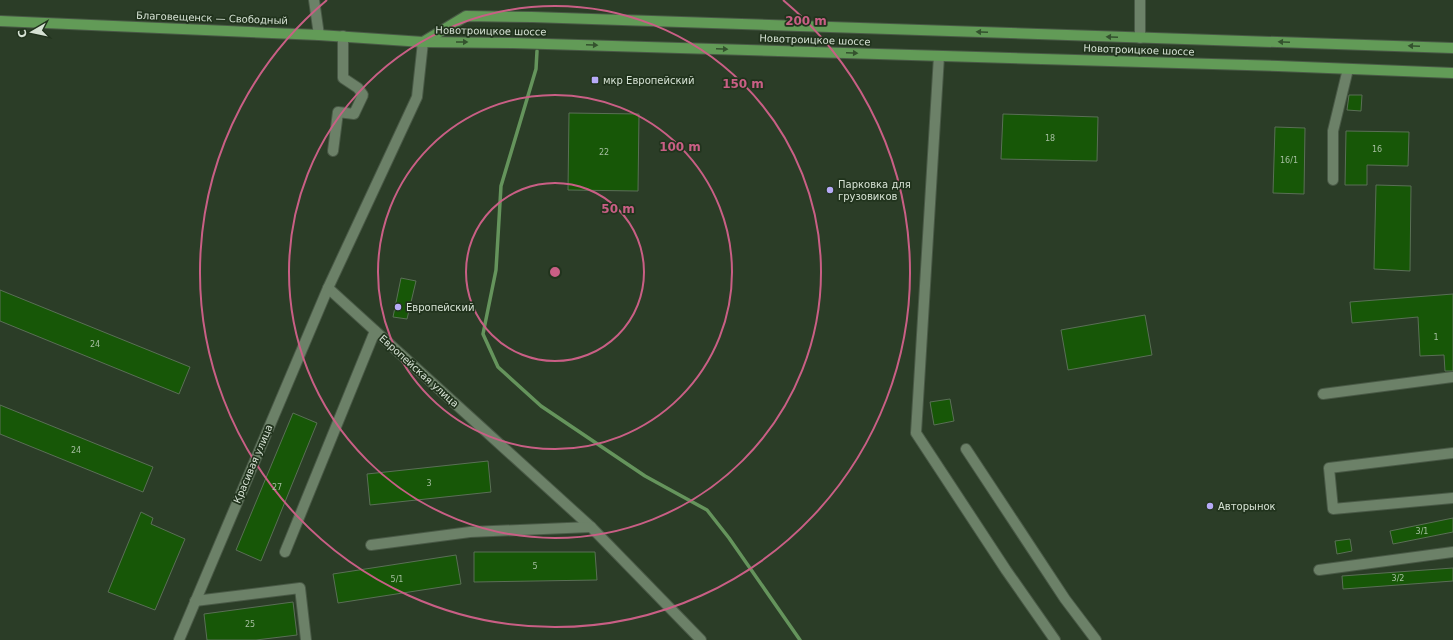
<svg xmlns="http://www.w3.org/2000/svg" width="1453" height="640" font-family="'DejaVu Sans',sans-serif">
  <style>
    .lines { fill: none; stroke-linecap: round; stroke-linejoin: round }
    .stream { stroke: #65945c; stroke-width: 3.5 }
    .building { fill: #175707; stroke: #5a6f56 }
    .minor-casing { stroke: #495946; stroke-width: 12 }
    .major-casing { stroke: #495946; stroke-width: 12 }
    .minor { stroke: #6c8168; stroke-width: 10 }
    .major { stroke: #629b57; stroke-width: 10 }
    .oneway { fill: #34522e }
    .ring { fill: none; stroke: #c95f85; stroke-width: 2 }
    .poi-dot { fill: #b7abf8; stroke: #21331d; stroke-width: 1.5 }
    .labels { text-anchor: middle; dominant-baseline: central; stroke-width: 3.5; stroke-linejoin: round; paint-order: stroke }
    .number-label { font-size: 8px; fill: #a6bfa1 }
    .street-label { font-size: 10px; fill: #d6e2d4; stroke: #21331d }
    .poi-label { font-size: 10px; fill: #d6e2d4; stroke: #21331d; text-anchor: start }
    .centre { fill: #c95f85; stroke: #21331d; stroke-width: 2 }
    .ring-label { font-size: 12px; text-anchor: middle; font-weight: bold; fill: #c95f85; stroke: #21331d; stroke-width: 3.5; stroke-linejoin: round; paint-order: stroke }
  </style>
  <rect width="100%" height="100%" fill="#2b3d27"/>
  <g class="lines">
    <polyline class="stream" points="537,51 536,69 501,186 496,270 483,334 498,367 541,406 645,476 707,510 729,538 800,640"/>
  </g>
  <g class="building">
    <polygon points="1349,95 1362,95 1361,111 1347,110"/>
    <polygon points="569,113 639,114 638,191 568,190"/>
    <polygon points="1003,114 1098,117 1097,161 1001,159"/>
    <polygon points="1275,127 1305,128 1304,194 1273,193"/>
    <polygon points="1346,131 1409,132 1408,166 1367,165 1367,185 1345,185"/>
    <polygon points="1376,185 1411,186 1410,271 1374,269"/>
    <polygon points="401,278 416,281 407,319 393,317"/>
    <polygon points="0,290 190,367 179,394 0,321"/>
    <polygon points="1453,294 1453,371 1445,371 1444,355 1420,356 1418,317 1352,323 1350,302"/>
    <polygon points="1145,315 1152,355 1068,370 1061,330"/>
    <polygon points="950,399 954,421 934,425 930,402"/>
    <polygon points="0,405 153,467 143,492 0,434"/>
    <polygon points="293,413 317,423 261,561 236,550"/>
    <polygon points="488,461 491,492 370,505 367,474"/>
    <polygon points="141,512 153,518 151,524 185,539 155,610 108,592"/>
    <polygon points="1453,518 1453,532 1393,544 1390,531"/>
    <polygon points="1350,539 1352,551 1337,554 1335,541"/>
    <polygon points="474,552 595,552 597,580 474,582"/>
    <polygon points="456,555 461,584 338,603 333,574"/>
    <polygon points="1453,568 1453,581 1343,589 1342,576"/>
    <polygon points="293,602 297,635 256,640 207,640 204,614"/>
  </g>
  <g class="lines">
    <g class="minor-casing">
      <g id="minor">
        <polyline points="314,0 319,35"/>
        <polyline points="1140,0 1140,38"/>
        <polyline points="423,42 417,97 328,288 591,527 701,640"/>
        <polyline points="939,56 916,433 1006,570 1055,640"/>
        <polyline points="333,151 338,112 354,114 363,95 358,88 343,78 343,36"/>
        <polyline points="1333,180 1333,131 1348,69"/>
        <polyline points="1323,394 1453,377"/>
        <polyline points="966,449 1065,599 1096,640"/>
        <polyline points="1453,453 1329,468 1333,509 1453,498"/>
        <polyline points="371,545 470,532 591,527"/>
        <polyline points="285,552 375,331"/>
        <polyline points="1319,570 1453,552"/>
        <polyline points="195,601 300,588 306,640"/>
        <polyline points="179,640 328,288"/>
      </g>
    </g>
    <g class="major-casing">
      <g id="major">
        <polyline points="0,21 319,35 423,42 512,43 1278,66 1453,73"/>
        <polyline points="423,42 466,16 532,17 1453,48"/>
      </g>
    </g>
    <use href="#minor" class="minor"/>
    <use href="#major" class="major"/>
  </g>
  <defs><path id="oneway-solid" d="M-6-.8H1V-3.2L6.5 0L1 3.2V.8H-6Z"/></defs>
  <g class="oneway">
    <use href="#oneway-solid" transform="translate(982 32) rotate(-178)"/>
    <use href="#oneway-solid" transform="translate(1112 37) rotate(-178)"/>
    <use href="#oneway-solid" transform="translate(462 42)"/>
    <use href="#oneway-solid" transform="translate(1284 42) rotate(-178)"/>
    <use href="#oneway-solid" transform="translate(592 45) rotate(2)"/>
    <use href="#oneway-solid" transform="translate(1414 46) rotate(-178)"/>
    <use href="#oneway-solid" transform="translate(722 49) rotate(2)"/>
    <use href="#oneway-solid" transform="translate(852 53) rotate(2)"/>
  </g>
  <g class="ring">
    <circle cx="555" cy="272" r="89"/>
    <circle cx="555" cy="272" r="177"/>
    <circle cx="555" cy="272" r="266"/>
    <path d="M783 0A355 355 0 1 1 327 0"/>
  </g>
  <g class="poi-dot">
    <rect x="591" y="76" width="8" height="8" rx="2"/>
    <circle cx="830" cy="190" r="4"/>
    <circle cx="398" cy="307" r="4"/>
    <circle cx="1210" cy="506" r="4"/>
  </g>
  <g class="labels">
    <g class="number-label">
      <text x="1050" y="138">18</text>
      <text x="1377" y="149">16</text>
      <text x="604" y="152">22</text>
      <text x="1289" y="160">16/1</text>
      <text x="1436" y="337">1</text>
      <text x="95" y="344">24</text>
      <text x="76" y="450">24</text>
      <text x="429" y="483">3</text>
      <text x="277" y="487">27</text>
      <text x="1422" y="531">3/1</text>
      <text x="535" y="566">5</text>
      <text x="1398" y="578">3/2</text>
      <text x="397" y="579">5/1</text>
      <text x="250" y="624">25</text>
    </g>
    <g class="street-label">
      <text transform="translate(212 18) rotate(2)">Благовещенск — Свободный</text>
      <text transform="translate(491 31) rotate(1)">Новотроицкое шоссе</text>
      <text transform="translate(815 40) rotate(2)">Новотроицкое шоссе</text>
      <text transform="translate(1139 50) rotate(2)">Новотроицкое шоссе</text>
      <text transform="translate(419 371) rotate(42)">Европейская улица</text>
      <text transform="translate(253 464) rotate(-67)">Красивая улица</text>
    </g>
    <g class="poi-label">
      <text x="603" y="80">мкр Европейский</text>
      <text x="838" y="184">Парковка для<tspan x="838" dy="12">грузовиков</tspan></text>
      <text x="406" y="307">Европейский</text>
      <text x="1218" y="506">Авторынок</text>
    </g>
  </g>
  <circle cx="555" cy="272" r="6" class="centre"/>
  <g class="ring-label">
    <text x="806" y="25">200 m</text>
    <text x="743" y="88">150 m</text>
    <text x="680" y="151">100 m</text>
    <text x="618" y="213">50 m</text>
  </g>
  <g transform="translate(32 32) rotate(261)" stroke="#21331d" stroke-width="3" paint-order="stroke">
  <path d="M0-3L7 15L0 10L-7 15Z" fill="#d6e2d4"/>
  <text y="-6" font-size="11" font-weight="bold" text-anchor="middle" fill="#d6e2d4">С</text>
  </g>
</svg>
